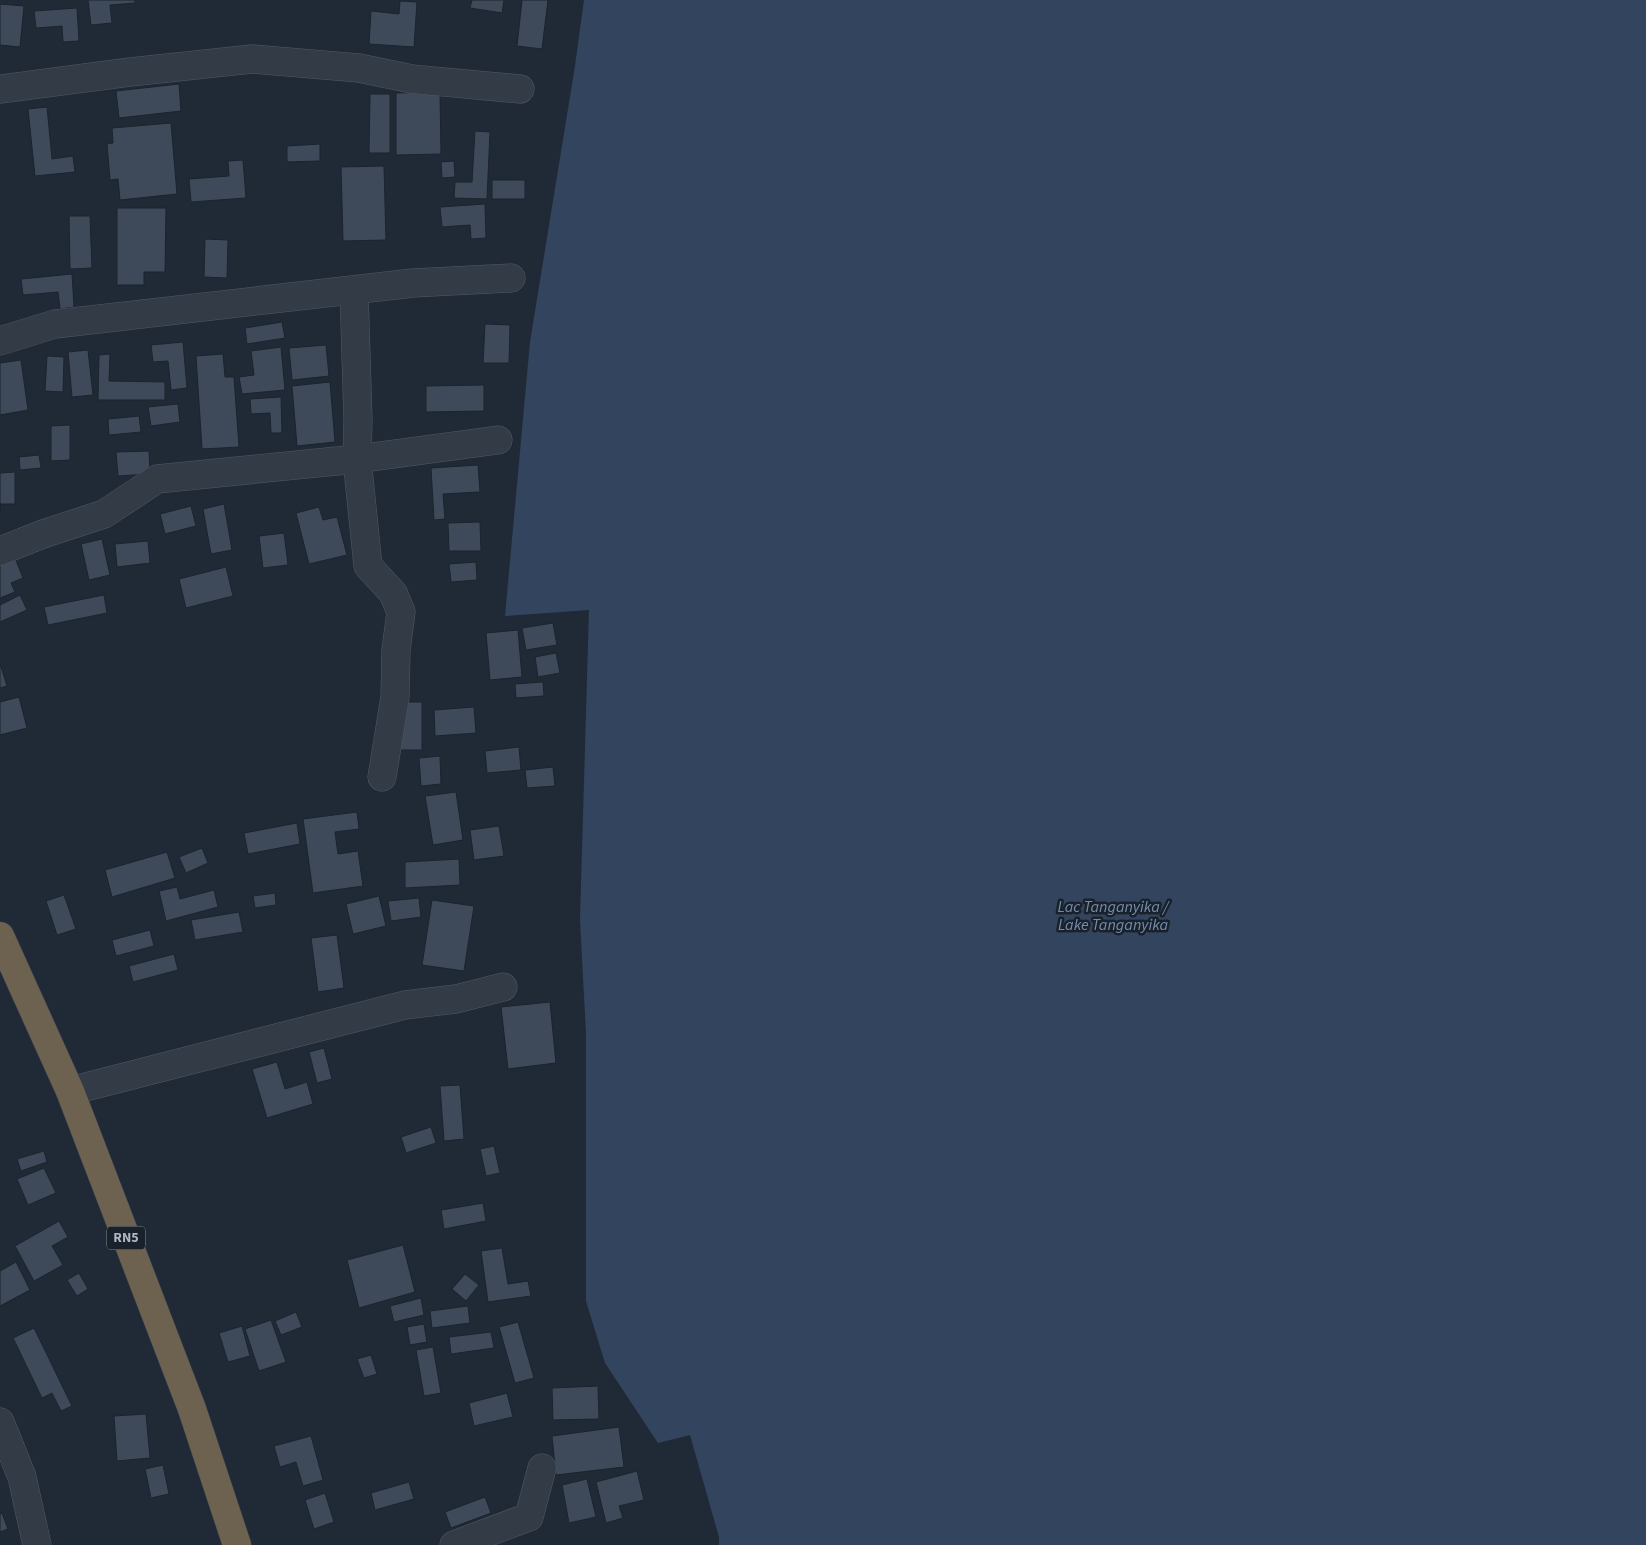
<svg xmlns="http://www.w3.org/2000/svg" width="1646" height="1545" font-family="'Source Sans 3',sans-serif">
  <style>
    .water { fill: #33455e }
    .building { fill: #3e4a59; stroke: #1b232d }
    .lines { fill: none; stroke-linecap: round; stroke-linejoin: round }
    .street-casing { stroke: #515965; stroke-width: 29 }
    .highway-casing { stroke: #3e4651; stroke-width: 29 }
    .street { stroke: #333b47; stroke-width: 28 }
    .highway { stroke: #6d6250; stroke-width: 28 }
    .labels { text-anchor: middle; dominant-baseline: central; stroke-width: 5; stroke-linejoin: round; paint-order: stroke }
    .shield { fill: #19212b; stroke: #818996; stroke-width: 1 }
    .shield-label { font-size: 14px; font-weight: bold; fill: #adb6c4 }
    .water-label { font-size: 16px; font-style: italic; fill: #758dac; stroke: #19212b }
  </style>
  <rect width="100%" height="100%" fill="#202a36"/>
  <polygon class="water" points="584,0 1646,0 1646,1545 719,1545 719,1537 690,1435 658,1443 605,1363 586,1301 586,1033 580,920 589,610 505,616 530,342 575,66"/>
  <g class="building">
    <polygon points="88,0 135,0 135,3 110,5 112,23 91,25"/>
    <polygon points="472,0 504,0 502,13 470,8"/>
    <polygon points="522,0 548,0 542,49 517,46"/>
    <polygon points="400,1 417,2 414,47 369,44 371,11 399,14"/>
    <polygon points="0,4 24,6 20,47 0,45"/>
    <polygon points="77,8 79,41 63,42 62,26 36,28 34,11"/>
    <polygon points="179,84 181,111 119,118 116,91"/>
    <polygon points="440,92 441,154 396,155 396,93"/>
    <polygon points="370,94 390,94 390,153 369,153"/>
    <polygon points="47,107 52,159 73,156 75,172 35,176 28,109"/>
    <polygon points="171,123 177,194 120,200 118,179 110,180 107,144 113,143 112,128"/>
    <polygon points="475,131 490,132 487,199 454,198 455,182 472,182"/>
    <polygon points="320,144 320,161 287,162 287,146"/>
    <polygon points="243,160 246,198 191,202 189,179 229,176 228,161"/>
    <polygon points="454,161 455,177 442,178 441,162"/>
    <polygon points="384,166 386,240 343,241 341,167"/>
    <rect x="492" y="180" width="33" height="19"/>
    <polygon points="485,204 486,238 471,239 470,225 442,227 440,207"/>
    <polygon points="117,208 166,208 165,272 144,272 144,285 117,285"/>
    <polygon points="69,216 90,216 92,268 70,269"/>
    <polygon points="205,239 228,240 227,278 204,277"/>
    <polygon points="72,274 74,307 60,309 58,292 23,295 21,279"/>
    <polygon points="282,322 285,338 247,344 245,328"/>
    <polygon points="485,324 510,325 509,363 483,363"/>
    <polygon points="183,342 187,388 171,390 168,361 153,362 151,345"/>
    <polygon points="326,345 329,376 292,380 289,348"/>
    <polygon points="281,347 285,390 242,394 239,377 254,375 251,351"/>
    <polygon points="88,350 93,395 72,397 68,352"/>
    <polygon points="110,354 109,381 165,382 165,400 98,400 99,355"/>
    <polygon points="223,354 225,377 234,377 239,447 202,449 196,356"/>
    <polygon points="47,356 64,357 63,392 45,391"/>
    <polygon points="21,360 28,410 0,415 0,363"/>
    <polygon points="330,382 335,442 297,446 292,386"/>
    <polygon points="484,385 484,411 426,412 426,386"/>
    <polygon points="281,397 282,433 271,433 270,413 251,414 250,399"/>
    <polygon points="178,404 180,422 151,426 148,407"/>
    <polygon points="139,416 141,432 109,435 108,419"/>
    <polygon points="70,425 70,460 51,461 51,426"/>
    <polygon points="149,451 150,474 118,476 116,452"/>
    <polygon points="39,455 41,468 20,470 19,457"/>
    <polygon points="478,465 480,492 443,494 445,519 434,520 431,468"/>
    <polygon points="15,472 15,504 0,504 0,513 0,473"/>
    <polygon points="224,504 232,550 211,554 203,509"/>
    <polygon points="191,506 196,526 165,534 160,514"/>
    <polygon points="319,507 323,520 337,517 347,555 309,564 296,513"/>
    <polygon points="480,522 481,551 449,551 448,523"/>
    <polygon points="284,533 288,565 263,568 259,536"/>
    <polygon points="102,539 110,575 89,580 81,544"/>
    <polygon points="148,541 150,563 117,567 115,544"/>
    <polygon points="13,553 23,578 11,583 15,592 0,598 0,559"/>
    <polygon points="476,562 477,580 451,582 449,564"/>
    <polygon points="226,567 233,596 186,608 179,579"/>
    <polygon points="20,595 27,610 0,622 0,605"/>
    <polygon points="104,595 107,613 48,625 44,607"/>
    <polygon points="553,623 557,645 526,650 522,628"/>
    <polygon points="518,630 522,677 490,680 486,633"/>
    <polygon points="556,653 560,673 538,677 535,657"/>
    <polygon points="0,663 7,686 0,688"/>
    <polygon points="543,682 544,696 516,698 515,684"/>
    <polygon points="19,697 27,728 0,735 0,702"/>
    <rect x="400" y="702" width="22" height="48"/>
    <polygon points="474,707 476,733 435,736 434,710"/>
    <polygon points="519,747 521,770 487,773 485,751"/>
    <polygon points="440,756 441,784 421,786 419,758"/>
    <polygon points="553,767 555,786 527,788 525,770"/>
    <polygon points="456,792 463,840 433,845 425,796"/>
    <polygon points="357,812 359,829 335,832 338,854 358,851 363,886 313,893 303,819"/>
    <polygon points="297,823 300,844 248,854 244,833"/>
    <polygon points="499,826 504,856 474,860 470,830"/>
    <polygon points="202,848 208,863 186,873 179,857"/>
    <polygon points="167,852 175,878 112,897 105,870"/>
    <polygon points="459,859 460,885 405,888 405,862"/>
    <polygon points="177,887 180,899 214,890 218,907 166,921 159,891"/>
    <polygon points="275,893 276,905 255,908 253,896"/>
    <polygon points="64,895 76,929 57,935 46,901"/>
    <polygon points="379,896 386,926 353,934 346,904"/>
    <polygon points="419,898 421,917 391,921 388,901"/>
    <polygon points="432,900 474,906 464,971 422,965"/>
    <polygon points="239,912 243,932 195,940 191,920"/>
    <polygon points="150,930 154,946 116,956 112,940"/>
    <polygon points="337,935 344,988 318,992 311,938"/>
    <polygon points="174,954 178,970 133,982 129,966"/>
    <polygon points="550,1002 556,1063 508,1069 501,1007"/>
    <polygon points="324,1048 332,1079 317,1083 309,1052"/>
    <polygon points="277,1062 285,1089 307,1082 313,1104 267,1118 252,1069"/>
    <polygon points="460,1085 464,1139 444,1141 440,1086"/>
    <polygon points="431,1127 436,1143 406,1153 401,1137"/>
    <polygon points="494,1146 500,1173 486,1176 480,1149"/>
    <polygon points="44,1151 47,1162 21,1171 17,1159"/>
    <polygon points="44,1168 56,1193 28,1205 17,1179"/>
    <polygon points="483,1203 486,1221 444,1229 441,1210"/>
    <polygon points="59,1221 68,1237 52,1246 63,1265 34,1281 15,1246"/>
    <polygon points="403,1245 415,1292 359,1308 347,1260"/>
    <polygon points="502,1248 508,1284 528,1281 531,1296 488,1302 481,1251"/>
    <polygon points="16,1262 30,1290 0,1306 0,1271"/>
    <polygon points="79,1273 88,1289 77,1296 67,1280"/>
    <polygon points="465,1274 479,1285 466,1301 452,1289"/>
    <polygon points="421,1298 424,1315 394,1322 390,1306"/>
    <polygon points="468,1306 470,1323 432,1328 430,1311"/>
    <polygon points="296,1312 302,1327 281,1335 275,1321"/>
    <polygon points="271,1320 286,1362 259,1371 245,1329"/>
    <polygon points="518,1322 534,1378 515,1383 499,1327"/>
    <polygon points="424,1324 427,1342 410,1345 407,1327"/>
    <polygon points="242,1326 250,1356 228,1362 219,1333"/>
    <polygon points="34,1328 72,1406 61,1411 52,1393 42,1398 13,1338"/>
    <polygon points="491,1332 494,1348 451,1354 449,1337"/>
    <polygon points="433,1347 441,1393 424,1396 416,1350"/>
    <polygon points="371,1355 377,1374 364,1378 357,1359"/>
    <polygon points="598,1386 599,1419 553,1420 552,1388"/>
    <polygon points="507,1393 513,1417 474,1426 469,1403"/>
    <polygon points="146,1414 150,1458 117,1461 114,1416"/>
    <polygon points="619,1427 624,1467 556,1475 552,1436"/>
    <polygon points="311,1436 323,1480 303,1486 296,1462 280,1467 274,1446"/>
    <polygon points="163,1465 169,1494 151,1498 145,1469"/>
    <polygon points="637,1471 644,1500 619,1506 623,1518 606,1523 596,1482"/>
    <polygon points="587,1479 596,1517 569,1523 562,1485"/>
    <polygon points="409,1482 414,1499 375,1510 371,1493"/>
    <polygon points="325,1493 334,1522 314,1529 305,1500"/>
    <polygon points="485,1497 491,1513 451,1528 445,1512"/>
    <polygon points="2,1513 8,1529 0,1532 0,1514"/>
  </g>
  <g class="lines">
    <g class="street-casing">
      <g id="street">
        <polyline points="0,89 130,72 252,59 359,68 412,79 520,89"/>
        <polyline points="354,291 358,420 357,459 368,566 393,593 401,612 396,650 395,697 382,777"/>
        <polyline points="0,341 55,324 413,283 511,278"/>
        <polyline points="0,551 43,534 104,514 157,479 357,459 498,440"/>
        <polyline points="70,1091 405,1005 456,999 503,987"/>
        <polyline points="0,1422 22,1477 37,1545"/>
        <polyline points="454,1545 529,1517 542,1468"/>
      </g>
    </g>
    <g class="highway-casing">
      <polyline id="highway" points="0,936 70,1091 192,1409 237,1545"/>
    </g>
    <use href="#street" class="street"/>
    <use href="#highway" class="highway"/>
  </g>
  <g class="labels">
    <rect class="shield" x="107" y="1226.5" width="38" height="23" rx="4"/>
    <g class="shield-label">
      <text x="126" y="1238">RN5</text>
    </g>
    <g class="water-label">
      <text x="1113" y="907">Lac Tanganyika /<tspan x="1113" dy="18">Lake Tanganyika</tspan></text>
    </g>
  </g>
</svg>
